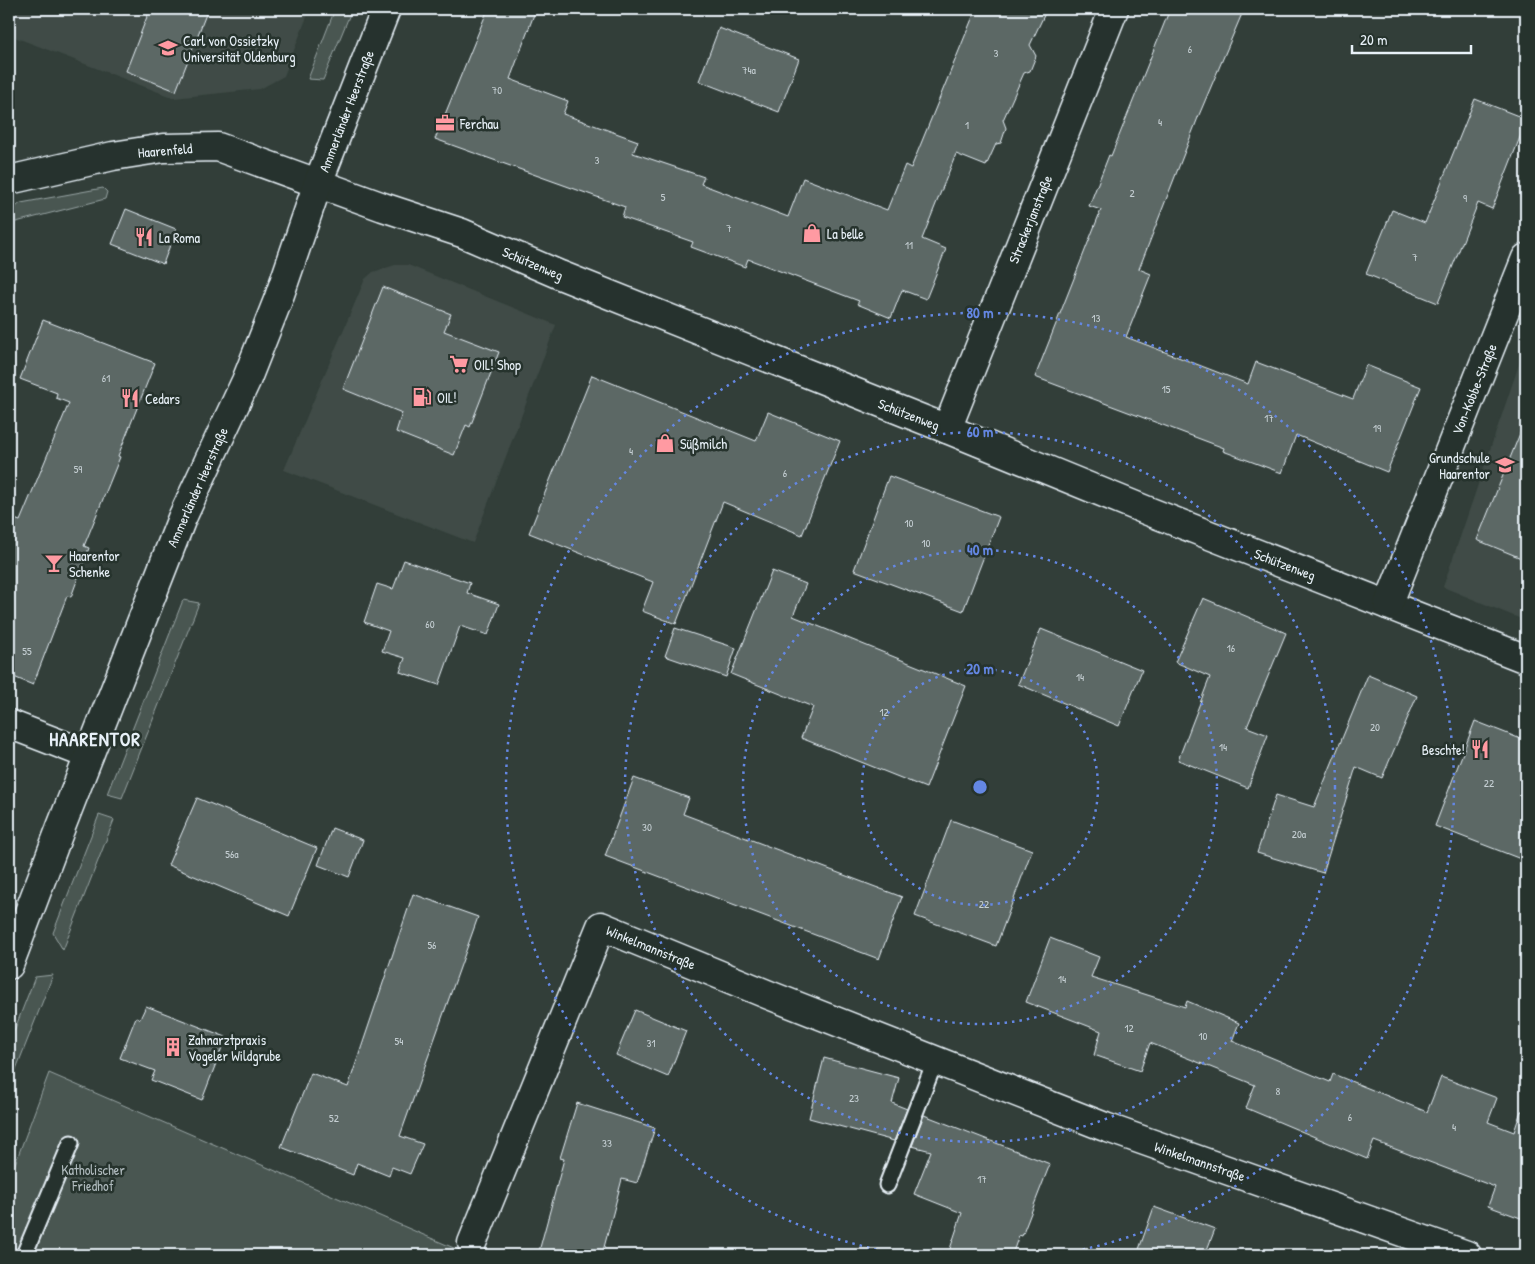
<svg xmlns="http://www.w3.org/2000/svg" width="1535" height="1264" font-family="'Patrick Hand',sans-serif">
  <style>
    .built { fill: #3f4b46 }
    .green { fill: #495651; stroke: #98a4a4 }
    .building { fill: #5c6865; stroke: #e8f1f8 }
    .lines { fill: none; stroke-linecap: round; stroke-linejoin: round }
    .service-casing { stroke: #e8f1f8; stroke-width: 19 }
    .minor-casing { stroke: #e8f1f8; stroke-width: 31 }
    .tertiary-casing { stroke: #e8f1f8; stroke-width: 31 }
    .service { stroke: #26332d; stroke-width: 15 }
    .minor { stroke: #26332d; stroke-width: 28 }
    .tertiary { stroke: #26332d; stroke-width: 28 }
    .ring { fill: none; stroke: #6487e3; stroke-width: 2.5; stroke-dasharray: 2.5 5 }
    .labels { text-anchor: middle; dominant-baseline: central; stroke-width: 5; stroke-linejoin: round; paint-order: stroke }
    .number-label { font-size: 11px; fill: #c5cfd3 }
    .poi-label { font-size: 14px; fill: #e8f1f8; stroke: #26332d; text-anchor: start }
    .street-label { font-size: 14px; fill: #e8f1f8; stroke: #26332d }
    .park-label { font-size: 14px; fill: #b0bbbe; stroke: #26332d }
    .district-label { font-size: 19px; font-weight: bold; letter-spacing: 1px; fill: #e8f1f8; stroke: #26332d }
    .centre { fill: #6487e3; stroke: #26332d; stroke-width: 2.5 }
    .ring-label { font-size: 15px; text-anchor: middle; font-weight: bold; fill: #6487e3; stroke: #26332d; stroke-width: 5; stroke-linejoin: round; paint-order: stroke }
  </style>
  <rect width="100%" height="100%" fill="#323e39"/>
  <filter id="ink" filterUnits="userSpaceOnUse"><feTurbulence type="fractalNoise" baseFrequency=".02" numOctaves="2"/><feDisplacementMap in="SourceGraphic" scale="10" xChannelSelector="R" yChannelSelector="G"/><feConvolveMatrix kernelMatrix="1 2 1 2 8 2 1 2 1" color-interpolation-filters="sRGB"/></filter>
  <g filter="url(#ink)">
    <g class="built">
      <polygon points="9,9 310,9 284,76 260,89 174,98 9,35"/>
      <polygon points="395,265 408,265 556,325 473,543 284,470 365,279 373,272"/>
      <polygon points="1526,344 1526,621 1443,587"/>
    </g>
    <g class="green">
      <polygon points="335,9 352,9 323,80 308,79"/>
      <path d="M103 188 107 192 105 199 16 222H12C12 213 14 207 21 203Z"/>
      <polygon points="183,600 199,603 122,798 107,794"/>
      <polygon points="99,815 114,820 63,950 53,933"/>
      <polygon points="53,975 9,1087 9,1044 35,977"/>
      <polygon points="49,1073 470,1255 9,1255 9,1180"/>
    </g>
    <g class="building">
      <polygon points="150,9 208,9 176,91 126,71"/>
      <polygon points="488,9 536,9 510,79 568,101 563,114 638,141 633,153 704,177 701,184 788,217 803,178 887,210 905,165 911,168 976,9 1047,9 1030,45 1036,56 1030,71 1024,73 1003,120 1006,128 1001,143 996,144 986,166 956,154 922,239 946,249 926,299 902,290 891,318 857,304 859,301 748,259 745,267 691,247 693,242 622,217 625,207 435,139"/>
      <polygon points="1170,9 1244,9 1199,115 1139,269 1151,274 1126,337 1248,384 1256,362 1353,399 1366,365 1421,387 1387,472 1296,435 1282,473 1223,451 1224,448 1035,377 1101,210 1089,206 1109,155 1111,156"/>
      <polygon points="719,28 799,59 779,112 699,81"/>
      <polygon points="1475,99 1526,119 1526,122 1492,209 1478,203 1438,303 1366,274 1392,210 1425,223"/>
      <polygon points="126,209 176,229 163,264 112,244"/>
      <polygon points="383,287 451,314 444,331 499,352 470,427 466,425 454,455 396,432 402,413 343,389"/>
      <polygon points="43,320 155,363 118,456 120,457 84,546 89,548 71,597 67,596 33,685 9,675 9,517 20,521 69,403 56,398 57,393 20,379"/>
      <polygon points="592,375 756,441 768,412 840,441 802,535 723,502 676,624 642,611 653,582 529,533"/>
      <polygon points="1525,421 1526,422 1526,560 1477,540"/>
      <polygon points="889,476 999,517 963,611 854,570"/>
      <polygon points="404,560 470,583 467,593 499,604 488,635 460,626 439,685 400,672 405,658 382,651 389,631 364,622 377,584 393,589"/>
      <polygon points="772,571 806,584 793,616 966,686 926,788 801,738 813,707 731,674"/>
      <polygon points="1203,598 1286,633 1247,727 1268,735 1248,788 1178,760 1210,677 1175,662"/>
      <polygon points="675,628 736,648 726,677 665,656"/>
      <polygon points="1041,629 1142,670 1119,726 1018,684"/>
      <polygon points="1368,675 1417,696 1382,778 1356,767 1323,873 1257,853 1276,795 1314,807"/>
      <polygon points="1475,721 1526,741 1526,861 1435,826"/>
      <polygon points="634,778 689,798 683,814 902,897 879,959 605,856"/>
      <polygon points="197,798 317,848 289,916 168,865"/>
      <polygon points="951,820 1032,850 996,946 915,916"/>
      <polygon points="332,828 363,840 349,877 318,865"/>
      <polygon points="413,894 478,917 400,1136 423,1144 410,1174 392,1167 389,1176 357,1163 353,1175 281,1147 311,1073 348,1087"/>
      <polygon points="1050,938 1099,957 1091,977 1185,1007 1187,1001 1239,1023 1232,1041 1330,1082 1333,1074 1427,1112 1441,1077 1497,1098 1488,1122 1514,1132 1521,1111 1526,1111 1526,1220 1488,1206 1495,1187 1374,1141 1367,1159 1246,1108 1255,1085 1150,1043 1140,1071 1094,1055 1101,1031 1026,1002"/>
      <polygon points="146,1006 226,1037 202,1100 151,1080 155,1071 120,1058 136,1017 140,1019"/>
      <polygon points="635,1010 686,1031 668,1077 616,1055"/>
      <polygon points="824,1058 899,1078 892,1103 907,1109 894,1141 809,1118"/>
      <polygon points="577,1103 655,1128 637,1183 622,1179 602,1255 538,1255 564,1159 560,1158"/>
      <polygon points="924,1115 1050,1164 1022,1236 1019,1235 1012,1255 948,1255 962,1213 914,1194 931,1151 912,1146"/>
      <polygon points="1154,1207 1215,1229 1205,1255 1137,1255"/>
    </g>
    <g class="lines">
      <g class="service-casing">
        <g id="service">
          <polyline points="887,1185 935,1061"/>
          <polyline points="24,1255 71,1143"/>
        </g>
      </g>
      <g class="minor-casing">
        <g id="minor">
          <polyline points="9,180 113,156 164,148 218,147 383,207 462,233 560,275 947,429 1148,511 1526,659"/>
          <polyline points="947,429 1114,9"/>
          <polyline points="1388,605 1526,258"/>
          <polyline points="9,724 89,755"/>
          <polyline points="472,1243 601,926 769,995 1105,1127 1467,1255"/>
        </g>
      </g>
      <g class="tertiary-casing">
        <polyline id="tertiary" points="9,965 61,827 182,518 246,381 278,300 318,183 386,9"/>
      </g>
      <use href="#service" class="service"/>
      <use href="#minor" class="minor"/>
      <use href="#tertiary" class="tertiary"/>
    </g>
  </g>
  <g class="ring">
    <circle cx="980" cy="787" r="118"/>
    <circle cx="980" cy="787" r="237"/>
    <circle cx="980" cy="787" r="355"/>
    <path d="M906 1255A474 474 0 1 1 1054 1255"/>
  </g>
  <defs>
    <g id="university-bare" transform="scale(1.5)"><path d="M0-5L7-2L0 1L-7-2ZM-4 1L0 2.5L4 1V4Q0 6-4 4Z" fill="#ff9aa2" stroke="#26332d" stroke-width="2.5" paint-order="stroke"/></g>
    <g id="office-bare" transform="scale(1.5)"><path d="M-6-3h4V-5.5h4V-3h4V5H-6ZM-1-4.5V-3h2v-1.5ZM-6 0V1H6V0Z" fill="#ff9aa2" stroke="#26332d" stroke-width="2.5" paint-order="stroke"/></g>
    <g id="shop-bare" transform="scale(1.5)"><path d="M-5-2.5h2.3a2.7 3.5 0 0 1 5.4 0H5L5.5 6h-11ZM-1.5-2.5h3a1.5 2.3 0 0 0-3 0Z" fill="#ff9aa2" stroke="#26332d" stroke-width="2.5" paint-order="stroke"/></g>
    <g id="restaurant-bare" transform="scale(1.5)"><path d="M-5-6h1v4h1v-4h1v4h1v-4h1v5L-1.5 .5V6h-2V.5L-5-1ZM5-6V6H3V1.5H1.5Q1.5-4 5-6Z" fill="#ff9aa2" stroke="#26332d" stroke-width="2.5" paint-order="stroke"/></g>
    <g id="supermarket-bare" transform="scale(1.5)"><path d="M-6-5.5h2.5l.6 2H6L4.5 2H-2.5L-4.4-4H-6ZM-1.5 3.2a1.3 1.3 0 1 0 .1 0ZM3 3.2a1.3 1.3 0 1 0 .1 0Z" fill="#ff9aa2" stroke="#26332d" stroke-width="2.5" paint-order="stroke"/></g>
    <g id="fuel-bare" transform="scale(1.5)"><path d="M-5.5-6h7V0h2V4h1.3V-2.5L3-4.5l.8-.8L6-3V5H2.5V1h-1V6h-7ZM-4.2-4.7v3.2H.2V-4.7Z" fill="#ff9aa2" stroke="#26332d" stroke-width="2.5" paint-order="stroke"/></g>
    <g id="school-bare" transform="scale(1.5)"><path d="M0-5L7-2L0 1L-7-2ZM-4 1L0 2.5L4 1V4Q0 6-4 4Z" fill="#ff9aa2" stroke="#26332d" stroke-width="2.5" paint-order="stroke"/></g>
    <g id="bar-bare" transform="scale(1.5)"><path d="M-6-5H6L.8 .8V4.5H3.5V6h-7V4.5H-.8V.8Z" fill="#ff9aa2" stroke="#26332d" stroke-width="2.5" paint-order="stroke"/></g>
    <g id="building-bare" transform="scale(1.5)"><path d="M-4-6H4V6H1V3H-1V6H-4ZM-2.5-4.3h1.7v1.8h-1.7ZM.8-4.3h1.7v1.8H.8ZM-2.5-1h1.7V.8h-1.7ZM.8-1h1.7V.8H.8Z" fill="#ff9aa2" stroke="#26332d" stroke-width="2.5" paint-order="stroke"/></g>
  </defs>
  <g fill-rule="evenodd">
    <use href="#university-bare" x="168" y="48"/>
    <use href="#office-bare" x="445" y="123"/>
    <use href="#shop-bare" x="812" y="233"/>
    <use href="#restaurant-bare" x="144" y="237"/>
    <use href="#supermarket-bare" x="459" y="364"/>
    <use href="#fuel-bare" x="422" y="397"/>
    <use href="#restaurant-bare" x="130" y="398"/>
    <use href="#shop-bare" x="665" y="443"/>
    <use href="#school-bare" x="1505" y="465"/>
    <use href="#bar-bare" x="54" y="563"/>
    <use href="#restaurant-bare" x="1480" y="749"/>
    <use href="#building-bare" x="173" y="1047"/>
  </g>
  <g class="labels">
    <g class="number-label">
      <text x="1190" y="49">6</text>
      <text x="996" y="53">3</text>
      <text x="749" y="70">74a</text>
      <text x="497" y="90">70</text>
      <text x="1160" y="122">4</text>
      <text x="967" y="125">1</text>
      <text x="597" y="160">3</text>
      <text x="1132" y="193">2</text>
      <text x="663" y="197">5</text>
      <text x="1465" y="198">9</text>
      <text x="729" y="228">7</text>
      <text x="909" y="245">11</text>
      <text x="1415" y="257">7</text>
      <text x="1096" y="318">13</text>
      <text x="106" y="378">61</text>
      <text x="1166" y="389">15</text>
      <text x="1269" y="418">17</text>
      <text x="1377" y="428">19</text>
      <text x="631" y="451">4</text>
      <text x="78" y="469">59</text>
      <text x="785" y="473">6</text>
      <text x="909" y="523">10</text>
      <text x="926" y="543">10</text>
      <text x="430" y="624">60</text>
      <text x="1231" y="648">16</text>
      <text x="27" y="651">55</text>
      <text x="1080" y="677">14</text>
      <text x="884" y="712">12</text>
      <text x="1375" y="727">20</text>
      <text x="1223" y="747">14</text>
      <text x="1489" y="783">22</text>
      <text x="647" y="827">30</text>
      <text x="1299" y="834">20a</text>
      <text x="232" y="854">56a</text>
      <text x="984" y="904">22</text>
      <text x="432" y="945">56</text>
      <text x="1062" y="979">14</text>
      <text x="1129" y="1028">12</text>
      <text x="1203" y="1036">10</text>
      <text x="399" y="1041">54</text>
      <text x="651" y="1043">31</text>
      <text x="1278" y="1091">8</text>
      <text x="854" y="1098">23</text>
      <text x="1350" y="1117">6</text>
      <text x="334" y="1118">52</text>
      <text x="1454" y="1127">4</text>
      <text x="607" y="1143">33</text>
      <text x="982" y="1179">17</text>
    </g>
    <g class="poi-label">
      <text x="183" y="40">Carl von Ossietzky<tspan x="183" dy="16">Universität Oldenburg</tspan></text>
      <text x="460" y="123">Ferchau</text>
      <text x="827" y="233">La belle</text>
      <text x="159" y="237">La Roma</text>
      <text x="474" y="364">OIL! Shop</text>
      <text x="437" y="397">OIL!</text>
      <text x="145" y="398">Cedars</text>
      <text x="680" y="443">Süßmilch</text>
      <text x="1490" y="457" text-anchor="end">Grundschule<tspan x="1490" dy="16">Haarentor</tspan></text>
      <text x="69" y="555">Haarentor<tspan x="69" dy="16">Schenke</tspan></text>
      <text x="1465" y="749" text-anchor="end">Beschte!</text>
      <text x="188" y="1039">Zahnarztpraxis<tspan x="188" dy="16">Vogeler Wildgrube</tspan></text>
    </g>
    <g class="street-label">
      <text transform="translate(346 111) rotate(-69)">Ammerländer Heerstraße</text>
      <text transform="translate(165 150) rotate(-5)">Haarenfeld</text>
      <text transform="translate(1030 219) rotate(-68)">Strackerjanstraße</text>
      <text transform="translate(533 263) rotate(23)">Schützenweg</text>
      <text transform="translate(1474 389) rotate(-68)">Von-Kobbe-Straße</text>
      <text transform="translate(909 414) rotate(21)">Schützenweg</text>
      <text transform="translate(197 487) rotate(-66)">Ammerländer Heerstraße</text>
      <text transform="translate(1285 564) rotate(21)">Schützenweg</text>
      <text transform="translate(651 947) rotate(22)">Winkelmannstraße</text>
      <text transform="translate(1200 1161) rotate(19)">Winkelmannstraße</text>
    </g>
    <g class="park-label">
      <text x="93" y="1169">Katholischer<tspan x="93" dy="16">Friedhof</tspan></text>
    </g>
    <g class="district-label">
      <text x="95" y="739">HAARENTOR</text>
    </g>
  </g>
  <circle cx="980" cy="787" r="8" class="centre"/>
  <g class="ring-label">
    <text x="980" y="318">80 m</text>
    <text x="980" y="437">60 m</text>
    <text x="980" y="555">40 m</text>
    <text x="980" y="674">20 m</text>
  </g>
  <rect width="1535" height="1264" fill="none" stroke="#26332d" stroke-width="30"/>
  <rect x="15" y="15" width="1505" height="1234" fill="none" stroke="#e8f1f8" stroke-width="2" filter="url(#ink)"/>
  <path d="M1352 45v8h119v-8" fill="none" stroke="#e8f1f8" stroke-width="2.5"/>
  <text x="1360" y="45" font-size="15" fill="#e8f1f8" stroke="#26332d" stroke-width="4" paint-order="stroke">20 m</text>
</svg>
